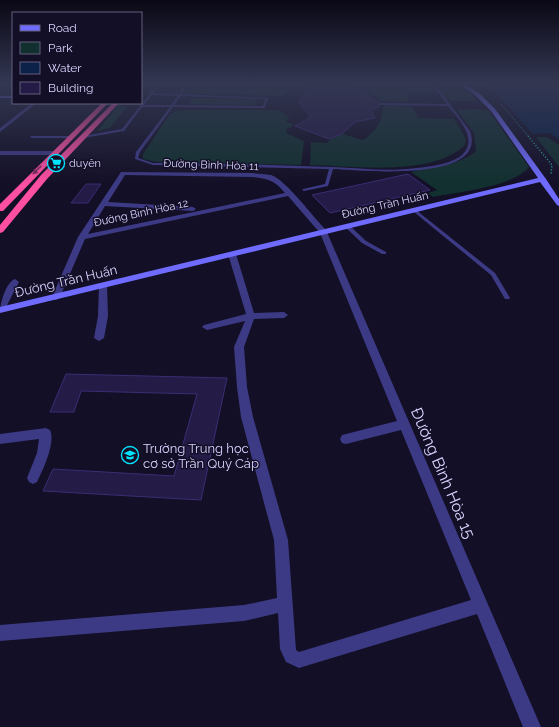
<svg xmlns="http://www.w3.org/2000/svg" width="559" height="727" font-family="Raleway,sans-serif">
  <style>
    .green { fill: #12302f }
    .water { fill: #0c2248 }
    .building { fill: #241b47; stroke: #3b2d73 }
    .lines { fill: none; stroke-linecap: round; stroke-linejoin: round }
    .path-far1 { stroke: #2fb8b0; stroke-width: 1; stroke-dasharray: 1 1.5; stroke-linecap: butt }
    .path { stroke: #2fb8b0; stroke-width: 1.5; stroke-dasharray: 1 2; stroke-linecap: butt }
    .lane { fill: #3d3a85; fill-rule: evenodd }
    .street { fill: #3d3a85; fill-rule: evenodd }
    .secondary { fill: #6f6bff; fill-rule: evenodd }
    .highway { fill: #ff4fa3; fill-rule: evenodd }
    .oneway { fill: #7d2c5e }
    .labels { text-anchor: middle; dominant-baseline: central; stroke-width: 3; stroke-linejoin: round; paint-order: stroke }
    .far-poi-label { font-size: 11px; fill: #d9d4ff; stroke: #130f26; text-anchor: start }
    .far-street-label { font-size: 11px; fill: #d9d4ff; stroke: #130f26 }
    .street-label { font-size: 13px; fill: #d9d4ff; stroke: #130f26 }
    .poi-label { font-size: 13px; fill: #d9d4ff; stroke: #130f26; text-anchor: start }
    .near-street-label { font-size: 16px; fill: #d9d4ff; stroke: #130f26 }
  </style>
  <rect width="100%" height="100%" fill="#130f26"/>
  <g class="green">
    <polygon points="189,82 291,82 294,84 286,87 292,89 281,96 187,93 185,91"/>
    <polygon points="360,82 426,82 438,92 406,92 409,102 381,101"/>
    <polygon points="434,82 450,82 470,93 477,101 452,101 446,98"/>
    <polygon points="192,98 257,99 255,105 189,104"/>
    <polygon points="119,105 127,107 110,128 97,131"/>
    <path d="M389 105 413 107 418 118 454 119 466 139 465 145C432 177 354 166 310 165L311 142 328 143 329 140 343 134 363 140C376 131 382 123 383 107Z"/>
    <path d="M477 109 489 111 529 167C513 187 459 192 433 197L428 193 437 190 411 172C434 166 458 166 476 151L474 133 457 110Z"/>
    <polygon points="186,110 280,110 290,118 286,121 294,125 287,129 286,133 304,141 301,165 156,162 143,159 143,154 169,115 176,111"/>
    <polygon points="536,137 547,137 559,145 559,167"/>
  </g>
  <polygon class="water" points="476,82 559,82 559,139 549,133 533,134 500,97"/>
  <g class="building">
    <polygon points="297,82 340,82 348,86 362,90 366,93 367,96 379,102 378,104 380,106 370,110 375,118 355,122 342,134 329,139 295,126 311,117 299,102 308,89"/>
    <polygon points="408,174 430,190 330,213 312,195"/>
    <polygon points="86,184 101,184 88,203 71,203"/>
    <polygon points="66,374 227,378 201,500 43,491 53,469 174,476 197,394 81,391 74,412 50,412"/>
  </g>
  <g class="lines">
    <polyline class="path-far1" points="501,104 529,137"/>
    <polyline class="path" points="528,136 552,165 551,174"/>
    <g class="lane">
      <path d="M159 82H161L153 93 179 94 185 82H187L182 94 268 98 265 107 264 108 173 107 140 152 138 158 153 163C213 163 272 165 332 167 360 168 388 172 416 168 430 167 459 163 466 150 475 135 457 117 448 106L380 105 379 104 380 103 447 104 436 90 427 82H430L438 88 470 131C489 184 358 170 333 169L328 186 304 191 302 190 303 189 325 184 329 169 153 165 135 159 136 152 170 107H142L124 131 83 138 82 137 84 136 122 129ZM152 95 178 96 171 105H144ZM181 96 265 99 263 106 174 105Z"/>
      <polygon points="31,136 71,136 73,137 71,138 32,138 30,137"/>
      <polygon points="414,210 416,210 495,273 510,298 509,299 505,299 491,275 414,212"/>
      <polygon points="345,225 349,225 366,241 386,252 386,254 382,254 362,243 345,227"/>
    </g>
    <g class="street">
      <polygon points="32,103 37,103 0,132 0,128"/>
      <polygon points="0,151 55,151 58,153 55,155 0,155"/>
      <path d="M121 172 252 173C258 174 265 174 271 175 286 180 313 217 326 230L541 727H523L477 614 299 668 286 662 280 649 278 613 244 621 0 641V625L244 605 277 598 274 540 241 417 237 387 234 347 245 321 207 330 202 327 204 325 246 314 228 254 232 252 236 254 254 313 284 312 288 315 284 318 254 319 244 347 247 387 253 417 288 540 296 650 299 652 471 600 401 430 346 444 342 443 340 439 342 435 346 434 397 421 320 233 288 196 85 239 60 297 56 300 53 299 52 297 78 237ZM125 175 252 177C269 179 274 180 285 193L88 234 105 206 193 211 196 209 193 207 108 202Z"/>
      <path d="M15 279 19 282 4 311 0 312C0 303 6 282 15 279Z"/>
      <polygon points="103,283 107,286 108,316 104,338 99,341 94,338 98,316 99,286"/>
      <path d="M46 428 50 430C56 442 43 470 37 482L33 484 29 482 27 478 37 453 39 439 0 444V434Z"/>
    </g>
    <g class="secondary">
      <polygon points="456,82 461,82 479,93 495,109 546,179 559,199 559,206 557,205 540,182 0,313 0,307 538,178 491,111 475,95"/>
      <rect x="0" y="96" width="13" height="2"/>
    </g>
    <g class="highway">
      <polygon points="102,103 108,103 3,211 0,211 0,204"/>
      <polygon points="113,103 119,103 47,179 3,232 0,233 0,225 41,175"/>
    </g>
  </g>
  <defs><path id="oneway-solid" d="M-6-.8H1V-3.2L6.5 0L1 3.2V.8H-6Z"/></defs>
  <use class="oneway" href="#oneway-solid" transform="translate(37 170) rotate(136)"/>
  <linearGradient id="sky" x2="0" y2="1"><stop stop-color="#0a0815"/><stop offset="0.45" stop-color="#333752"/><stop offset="1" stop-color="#333752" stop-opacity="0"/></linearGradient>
  <rect width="559" height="184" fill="url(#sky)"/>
  <defs>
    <g id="supermarket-ring" transform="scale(0.9)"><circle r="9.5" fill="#130f26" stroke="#00e5ff" stroke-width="1.5"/><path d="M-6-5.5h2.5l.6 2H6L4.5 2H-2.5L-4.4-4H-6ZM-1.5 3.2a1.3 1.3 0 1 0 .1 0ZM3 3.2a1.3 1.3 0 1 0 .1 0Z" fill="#00e5ff"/></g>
    <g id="school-ring" transform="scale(0.9)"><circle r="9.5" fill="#130f26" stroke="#00e5ff" stroke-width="1.5"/><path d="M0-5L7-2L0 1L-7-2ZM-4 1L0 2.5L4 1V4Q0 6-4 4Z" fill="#00e5ff"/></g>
  </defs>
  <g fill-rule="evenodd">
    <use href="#supermarket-ring" x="56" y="163"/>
    <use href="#school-ring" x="130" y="455"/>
  </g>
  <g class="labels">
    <g class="far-poi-label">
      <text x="69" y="163">duyên</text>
    </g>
    <g class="far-street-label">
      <text transform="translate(211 165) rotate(2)">Đường Bình Hòa 11</text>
      <text transform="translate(385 205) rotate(-13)">Đường Trần Huấn</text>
      <text transform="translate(141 213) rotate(-12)">Đường Bình Hòa 12</text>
    </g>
    <g class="street-label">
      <text transform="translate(66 281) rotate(-13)">Đường Trần Huấn</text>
    </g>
    <g class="poi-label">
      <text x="143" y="448">Trường Trung học<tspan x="143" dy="15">cơ sở Trần Quý Cáp</tspan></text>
    </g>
    <g class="near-street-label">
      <text transform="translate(443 473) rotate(67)">Đường Bình Hòa 15</text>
    </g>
  </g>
  <rect x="12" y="12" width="130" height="92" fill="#130f26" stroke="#625e7d"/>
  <rect x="20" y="25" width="20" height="6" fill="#6f6bff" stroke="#625e7d"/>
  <text x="48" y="32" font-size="12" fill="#d9d4ff">Road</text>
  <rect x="20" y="42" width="20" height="12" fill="#12302f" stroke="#625e7d"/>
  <text x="48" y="52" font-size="12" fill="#d9d4ff">Park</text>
  <rect x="20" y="62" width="20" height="12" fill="#0c2248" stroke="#625e7d"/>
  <text x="48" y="72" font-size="12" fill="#d9d4ff">Water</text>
  <rect x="20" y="82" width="20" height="12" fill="#241b47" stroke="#625e7d"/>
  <text x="48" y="92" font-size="12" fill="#d9d4ff">Building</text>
</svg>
